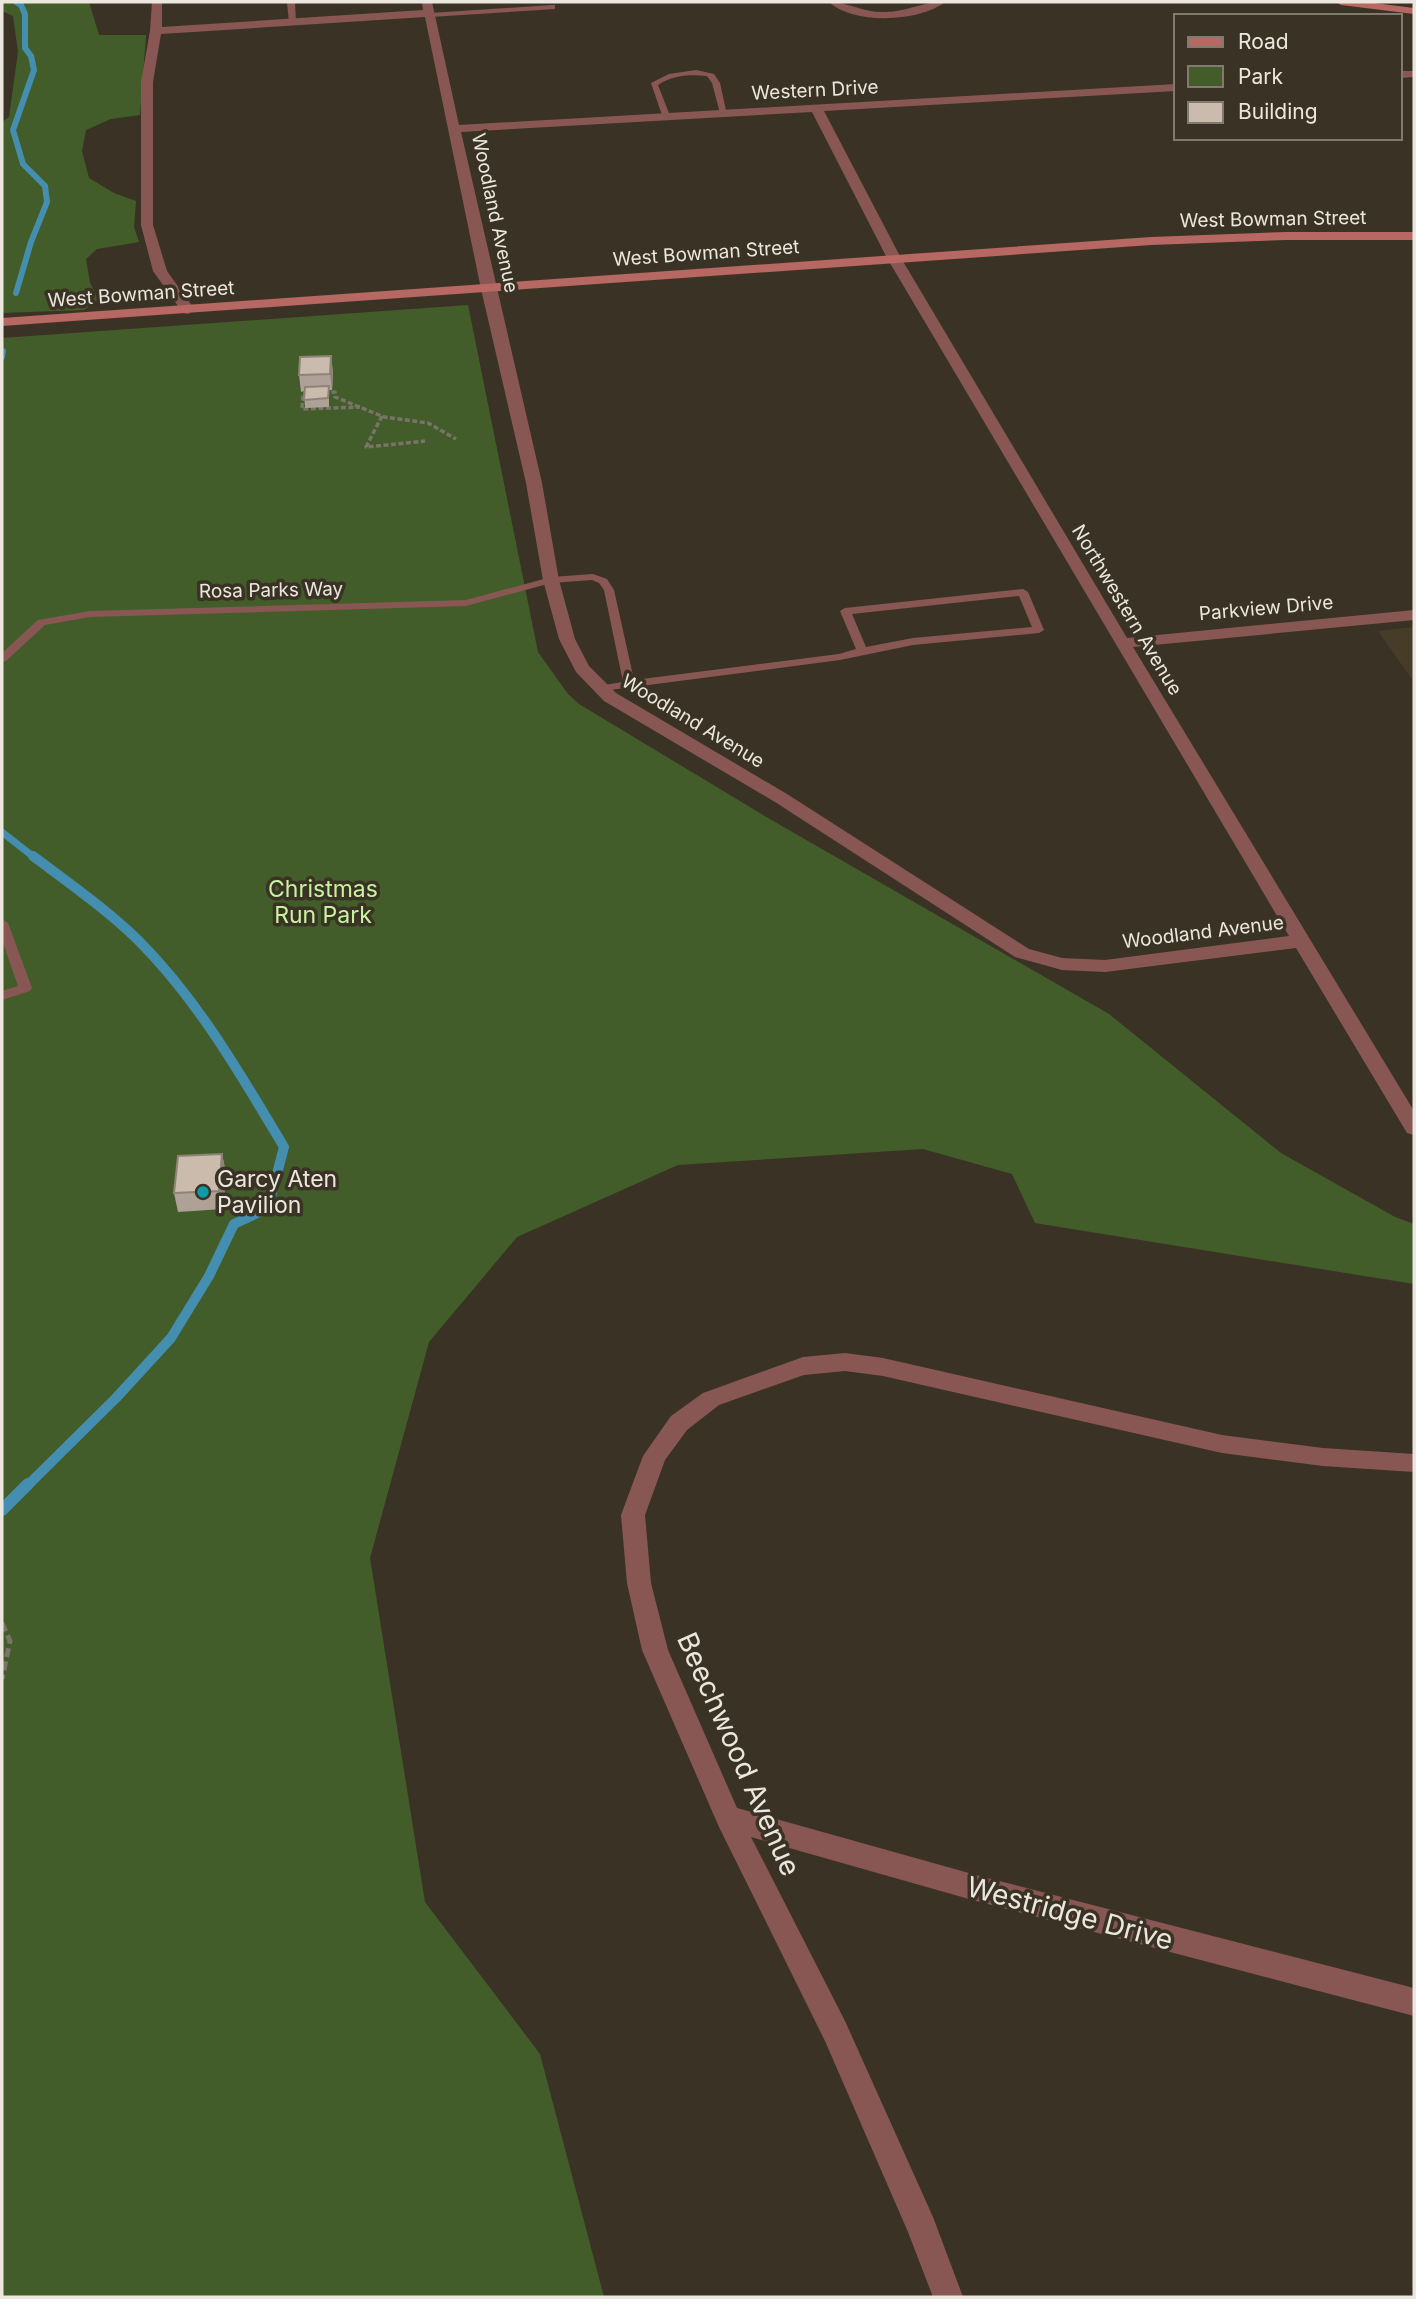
<svg xmlns="http://www.w3.org/2000/svg" width="1416" height="2299" font-family="Inter,sans-serif">
  <style>
    .built { fill: #473c28 }
    .green { fill: #435d2a }
    .lines { fill: none; stroke-linecap: round; stroke-linejoin: round }
    .stream-far3 { stroke: #448eb0; stroke-width: 6 }
    .stream-far2 { stroke: #448eb0; stroke-width: 7 }
    .stream-far1 { stroke: #448eb0; stroke-width: 10 }
    .stream { stroke: #448eb0; stroke-width: 12 }
    .path-far1 { stroke: #7a7367; stroke-width: 3.5; stroke-dasharray: 5 2.5; stroke-linecap: butt }
    .path { stroke: #7a7367; stroke-width: 5; stroke-dasharray: 9 4.5; stroke-linecap: butt }
    .lane { fill: #895753; fill-rule: evenodd }
    .street { fill: #895753; fill-rule: evenodd }
    .secondary { fill: #b76863; fill-rule: evenodd }
    .wall { fill: #afa195 }
    .shaded-wall { fill: #8e8379 }
    .building { fill: #cbbbad; stroke: #8e8379; stroke-width: 2 }
    .culture-dot { fill: #0f9aa8; stroke: #3a3325; stroke-width: 2.5 }
    .labels { text-anchor: middle; dominant-baseline: central; stroke-width: 7; stroke-linejoin: round; paint-order: stroke }
    .far-street-label { font-size: 19px; fill: #ece7de; stroke: #3a3325 }
    .park-label { font-size: 23px; fill: #c6f39f; stroke: #3a3325 }
    .poi-label { font-size: 23px; fill: #ece7de; stroke: #3a3325; text-anchor: start }
    .near-street-label { font-size: 28px; fill: #ece7de; stroke: #3a3325 }
  </style>
  <rect width="100%" height="100%" fill="#3a3325"/>
  <polygon class="built" points="1414,627 1414,682 1378,631"/>
  <g class="green">
    <polygon points="2,2 89,2 99,35 146,35 140,115 111,119 86,130 82,151 89,178 114,193 136,201 134,227 139,242 97,249 86,259 90,283 99,300 84,310 2,313 2,122 9,117 18,52 13,16 2,11"/>
    <polygon points="468,305 538,652 568,694 579,704 768,818 1109,1014 1281,1153 1395,1217 1414,1224 1414,1284 1035,1223 1012,1174 923,1149 678,1165 517,1237 429,1342 370,1558 425,1902 540,2054 604,2297 2,2297 2,338"/>
  </g>
  <g class="lines">
    <g class="stream-far3">
      <polyline points="16,2 21,5 25,14 25,48 31,56 34,70 13,130 23,164 45,186 47,202 31,242 16,293"/>
      <polyline points="2,357 3,351"/>
    </g>
    <polyline class="stream-far2" points="2,832 35,858"/>
    <path class="stream-far1" d="M27 1486 116 1398 171 1338 209 1276 234 1224 268 1208 284 1147C241 1075 198 1000 138 940 106 909 69 883 33 856"/>
    <polyline class="stream" points="2,1510 28,1484"/>
    <g class="path-far1">
      <polyline points="308,393 303,393 302,409 360,407"/>
      <polyline points="324,393 335,392 335,397 384,417 428,423 456,439"/>
      <polyline points="382,416 366,447 425,441"/>
    </g>
    <polyline class="path" points="2,1623 10,1641 2,1679"/>
    <g class="lane">
      <polygon points="287,2 295,2 296,24 289,22"/>
      <polygon points="552,5 555,5 555,9 430,17 426,15 430,13"/>
      <path d="M696 70 714 74 720 83 727 115 720 113 712 83 707 76C690 74 672 75 658 85L670 116 663 118 651 83 669 74Z"/>
      <path d="M593 574 607 579 614 590 634 680 839 654 856 649 840 611 845 608 1023 589 1028 592 1044 630 1039 633 913 645 840 660 602 691 598 690V686L623 682 604 590 599 583 592 580 551 583 466 606 90 617 45 625 6 661 2 662V653L38 620 90 611 466 600 551 577ZM1019 596 1032 627 913 638 866 647 852 614Z"/>
      <polygon points="2,919 8,923 32,988 30,991 2,1000 2,991 18,986 2,940"/>
    </g>
    <g class="street">
      <path d="M152 2H162V27L423 10 422 2H432L459 125 1176 84V91L824 111 901 258 1127 638 1414 610V620L1133 647 1414 1111V1135L1407 1133 1296 948 1105 972 1062 970 1015 957 775 802 604 701 576 672 559 639 543 580 526 483 481 289 425 17 161 34 153 82V225L167 271 195 310 188 314 183 313 153 271 141 225V82L150 31ZM812 112 887 258 1289 936 1105 960 1062 958 1029 949 787 794 616 693 589 666 575 639 559 580 542 483 461 132Z"/>
      <path d="M829 2C848 2 865 13 884 12 906 12 924 1 945 2 919 22 854 25 829 2Z"/>
      <polygon points="1400,71 1414,71 1414,77 1400,78"/>
      <polygon points="845,1353 883,1358 1222,1435 1323,1448 1414,1454 1414,1472 1323,1466 1222,1453 883,1376 845,1371 804,1375 719,1405 687,1430 665,1460 645,1515 651,1583 668,1650 737,1808 976,1875 1414,1988 1414,2016 976,1901 751,1837 845,2021 933,2217 963,2297 933,2297 908,2232 825,2041 719,1827 642,1650 627,1583 621,1515 643,1456 671,1416 703,1393 803,1357"/>
    </g>
    <g class="secondary">
      <polygon points="1336,2 1366,2 1414,8 1414,14 1341,5"/>
      <polygon points="1286,232 1414,232 1414,240 1286,240 1151,245 2,326 2,318 1151,237"/>
    </g>
  </g>
  <g class="wall">
    <polygon points="331,356 333,373 332,390 329,390 329,407 305,408 304,391 301,392 299,375"/>
    <polygon points="222,1154 226,1173 223,1209 178,1212 174,1193"/>
  </g>
  <g class="shaded-wall">
    <polygon points="331,356 333,373 332,390 330,374"/>
    <polygon points="222,1154 226,1173 223,1209 219,1191"/>
  </g>
  <g class="building">
    <polygon points="331,356 330,374 299,375 300,357"/>
    <polygon points="329,386 328,398 304,400 305,387"/>
    <polygon points="222,1154 219,1191 174,1193 178,1156"/>
  </g>
  <circle class="culture-dot" cx="203" cy="1192" r="7"/>
  <g class="labels">
    <g class="far-street-label">
      <text transform="translate(815 90) rotate(-3)">Western Drive</text>
      <text transform="translate(495 213) rotate(78)">Woodland Avenue</text>
      <text transform="translate(1273 219) rotate(-1)">West Bowman Street</text>
      <text transform="translate(706 253) rotate(-4)">West Bowman Street</text>
      <text transform="translate(141 294) rotate(-4)">West Bowman Street</text>
      <text transform="translate(271 590) rotate(-1)">Rosa Parks Way</text>
      <text transform="translate(1266 608) rotate(-5)">Parkview Drive</text>
      <text transform="translate(1127 610) rotate(59)">Northwestern Avenue</text>
      <text transform="translate(693 721) rotate(31)">Woodland Avenue</text>
      <text transform="translate(1203 932) rotate(-7)">Woodland Avenue</text>
    </g>
    <g class="park-label">
      <text x="323" y="889">Christmas<tspan x="323" dy="26">Run Park</tspan></text>
    </g>
    <g class="poi-label">
      <text x="217" y="1179">Garcy Aten<tspan x="217" dy="26">Pavilion</tspan></text>
    </g>
    <g class="near-street-label">
      <text transform="translate(739 1754) rotate(66)">Beechwood Avenue</text>
      <text transform="translate(1070 1913) rotate(15)">Westridge Drive</text>
    </g>
  </g>
  <rect width="1416" height="2299" fill="none" stroke="#ece7de" stroke-width="7"/>
  <rect x="1174" y="14" width="228" height="126" fill="#3a3325" stroke="#817b6f" stroke-width="2"/>
  <rect x="1188" y="37" width="35" height="10" fill="#b76863" stroke="#817b6f" stroke-width="2"/>
  <text x="1238" y="49" font-size="21" fill="#ece7de">Road</text>
  <rect x="1188" y="66" width="35" height="21" fill="#435d2a" stroke="#817b6f" stroke-width="2"/>
  <text x="1238" y="84" font-size="21" fill="#ece7de">Park</text>
  <rect x="1188" y="102" width="35" height="21" fill="#cbbbad" stroke="#817b6f" stroke-width="2"/>
  <text x="1238" y="119" font-size="21" fill="#ece7de">Building</text>
</svg>
